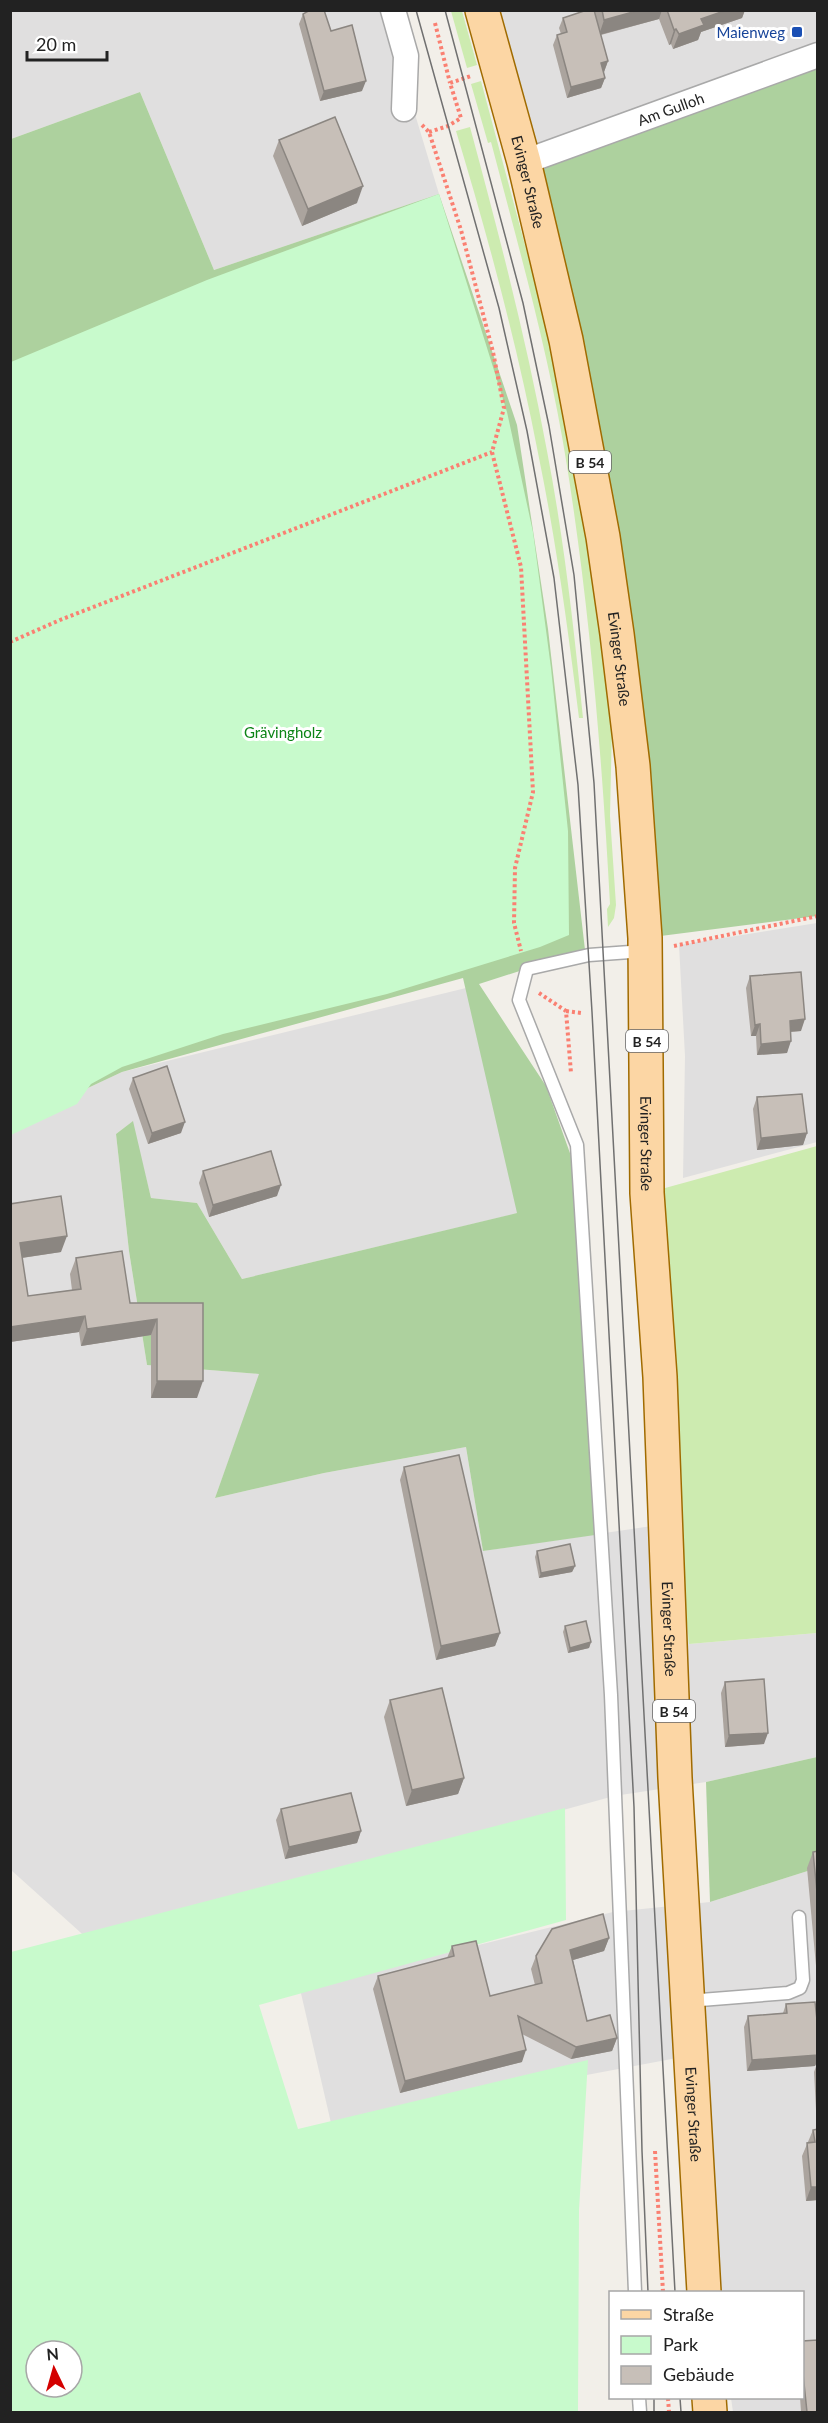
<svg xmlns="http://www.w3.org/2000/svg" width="828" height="2423" font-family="Lato,sans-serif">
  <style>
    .residential { fill: #e0dfdf }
    .grass { fill: #cdebb0 }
    .forest { fill: #add19e }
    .park { fill: #c8facc; fill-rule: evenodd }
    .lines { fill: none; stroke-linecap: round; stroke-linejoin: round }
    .lane-casing { stroke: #a9a9a9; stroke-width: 15 }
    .street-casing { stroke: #a9a9a9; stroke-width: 27 }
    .primary-casing { stroke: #a06b00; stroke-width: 36 }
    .path { stroke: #fa8072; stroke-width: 4; stroke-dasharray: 3 3; stroke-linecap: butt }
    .lane { stroke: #fff; stroke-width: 12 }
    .street { stroke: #fff; stroke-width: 24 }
    .primary { stroke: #fcd6a4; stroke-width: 33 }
    .tram { stroke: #707070; stroke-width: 1.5 }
    .wall { fill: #aba49e }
    .shaded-wall { fill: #8b8681 }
    .building { fill: #c7bfb8; stroke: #8b8681; stroke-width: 1.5 }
    .transit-dot { fill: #1a4fb4; stroke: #fff; stroke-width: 2 }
    .labels { text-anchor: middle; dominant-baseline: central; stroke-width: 6; stroke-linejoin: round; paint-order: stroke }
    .shield { fill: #fff; stroke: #646464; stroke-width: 1.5 }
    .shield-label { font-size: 14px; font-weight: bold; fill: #222 }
    .transit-label { font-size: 15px; fill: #164399; stroke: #fff; text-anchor: end }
    .street-label { font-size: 15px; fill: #222; stroke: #fff }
    .park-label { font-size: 15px; fill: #0c8416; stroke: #fff }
  </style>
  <rect width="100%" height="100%" fill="#f2efe9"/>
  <g class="residential">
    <polygon points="11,11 384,11 439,194 214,270 140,92 11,139"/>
    <polygon points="489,11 817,11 817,55 524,162"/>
    <polygon points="817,923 817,1142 683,1178 685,1056 679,945"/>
    <polygon points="466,988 518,1213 242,1279 197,1203 151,1198 132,1122 116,1134 129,1251 147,1365 260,1374 215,1498 324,1473 466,1447 483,1551 679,1522 689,1644 817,1633 817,1757 706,1782 614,1796 90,1941 11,1870 11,1124 122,1072"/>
    <polygon points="817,1868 817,2412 733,2412 731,2398 802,2398 802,2292 717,2292 677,2058 331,2123 300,1989 613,1912 710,1902"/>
  </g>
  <g class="grass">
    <polygon points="451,11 462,11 477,65 467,68"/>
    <path d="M481 81 549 335 590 547 612 727 610 816 616 905 614 918 608 927 607 909 610 904C602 757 590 611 567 466 550 357 519 249 491 142L488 143 471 84Z"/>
    <path d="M470 127C499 234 527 342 547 451 564 539 574 629 583 718H579C568 629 556 540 538 453 517 344 488 237 456 131Z"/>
    <polygon points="817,1146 817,1633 689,1644 647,1193"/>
  </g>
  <g class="forest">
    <polygon points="817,55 817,916 645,938 633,766 524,162"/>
    <polygon points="140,92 214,270 439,194 517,425 548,629 585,950 479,984 546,1086 571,1156 595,1535 483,1551 466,1447 324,1473 215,1498 259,1374 147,1365 129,1251 116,1134 133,1121 151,1198 197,1203 242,1279 517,1213 463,978 122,1072 11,1124 11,139"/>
    <polygon points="817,1757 817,1868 710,1902 706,1782"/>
  </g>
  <g class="park">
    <polygon points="439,194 507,412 533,532 551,668 568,831 569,935 540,947 387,994 223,1034 122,1067 91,1084 77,1104 11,1135 11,362 207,280"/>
    <path d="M565 1808 566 1920 259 2005 298 2129 588 2060 579 2210 578 2412H11V1952ZM36 2351H72V2387H36Z"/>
  </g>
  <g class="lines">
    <g class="lane-casing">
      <g id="lane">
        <polyline points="688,2001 788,1993 800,1988 803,1980 799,1917"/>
        <polyline points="635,2292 611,1695 577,1145 519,1000 527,969 589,955 644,951"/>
        <polyline points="639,2398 640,2412"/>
      </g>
    </g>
    <g class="street-casing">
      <g id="street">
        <polyline points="393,10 406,56 404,109"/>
        <path id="s1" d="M524 162 818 55"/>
      </g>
    </g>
    <g class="primary-casing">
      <g id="primary">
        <path id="s2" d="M482 10 524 162 566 340 603 537 617 634 633 766 645 938 647 1193 660 1377 675 1778 704 2292"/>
        <polyline points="709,2398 710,2412"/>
      </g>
    </g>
    <g class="path">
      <polyline points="435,23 450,83"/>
      <polyline points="422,125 429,132 461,230 493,352 504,408 492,452 521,567 533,792 515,868 514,923 521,951"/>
      <polyline points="429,132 448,126 461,118 450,83 471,76"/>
      <polyline points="10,642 60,620 492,452"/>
      <polyline points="674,946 818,916"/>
      <polyline points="539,993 566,1011 571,1073"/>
      <polyline points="566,1011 581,1013"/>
      <polyline points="655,2151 663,2292"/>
      <polyline points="668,2398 669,2412"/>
    </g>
    <use href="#lane" class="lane"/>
    <use href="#street" class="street"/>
    <use href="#primary" class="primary"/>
    <g class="tram">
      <polyline points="416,10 499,308 527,431 554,578 578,785 592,1012 634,1807 642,2151 648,2292"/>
      <polyline points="445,10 523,303 549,426 574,575 594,783 675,2292"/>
      <polyline points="654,2398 654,2412"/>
      <polyline points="680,2398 681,2412"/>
    </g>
  </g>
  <g class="wall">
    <polygon points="587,10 745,10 742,18 701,32 698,40 673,49 671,44 669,45 659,19 601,35 608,61 604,72 603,72 605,78 601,88 567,98 553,45 557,35 561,34 559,28 563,18"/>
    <polygon points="303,14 331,31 362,91 320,101 299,24"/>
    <polygon points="279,140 357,203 302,226 273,156"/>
    <polygon points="750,976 801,1031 791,1032 787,1053 757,1055 756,1036 751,1036 746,988"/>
    <polygon points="133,1078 181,1133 148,1144 129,1089"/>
    <polygon points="757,1097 807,1133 803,1145 757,1150 753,1109"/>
    <polygon points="203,1171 277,1196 209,1217 199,1183"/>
    <polygon points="10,1204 61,1252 22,1258 28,1296 72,1290 70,1274 76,1258 130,1303 203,1303 197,1398 151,1398 151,1335 81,1346 79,1332 10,1342"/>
    <polygon points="404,1467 500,1633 495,1646 436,1660 400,1480"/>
    <polygon points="537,1551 575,1566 572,1572 539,1578 535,1557"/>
    <polygon points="565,1626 591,1642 589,1648 568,1653 563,1632"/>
    <polygon points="725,1682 764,1744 725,1747 721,1693"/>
    <polygon points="390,1700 464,1778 458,1794 406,1806 384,1717"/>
    <polygon points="281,1809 361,1831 357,1843 285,1859 276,1820"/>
    <polygon points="818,1851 818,1966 816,1966 807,1868 813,1852"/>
    <polygon points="609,1938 604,1951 573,1960 587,2021 617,2038 612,2051 571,2059 522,2034 522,2062 400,2093 373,1989 378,1976 447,1958 452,1946 490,1996 535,1985 531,1969 536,1956"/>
    <polygon points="786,2004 818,2029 818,2060 815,2066 747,2071 744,2027 748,2016 783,2013"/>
    <polygon points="818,2061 818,2200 806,2201 802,2156 813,2130 817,2129 814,2072"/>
    <polygon points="802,2341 818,2412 801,2412 800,2397 802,2397"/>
  </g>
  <g class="shaded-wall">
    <polygon points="640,10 662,10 659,19 599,35 604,20"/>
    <polygon points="727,10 745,10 742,18 701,32 698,40 673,49 679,34 701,19"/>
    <polygon points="676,29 671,44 669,45 674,30"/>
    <polygon points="608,61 604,72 597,74 601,63"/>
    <polygon points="605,78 601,88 567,98 571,87"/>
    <polygon points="366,81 362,91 320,101 324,91"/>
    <polygon points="363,186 357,203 302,226 308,209"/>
    <polygon points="805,1019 801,1031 786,1032 790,1021"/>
    <polygon points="760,1024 756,1036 751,1036 755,1025"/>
    <polygon points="791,1041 787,1053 757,1055 761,1044"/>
    <polygon points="185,1122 181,1133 148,1144 152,1133"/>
    <polygon points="807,1133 803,1145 757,1150 761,1138"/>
    <polygon points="281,1185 277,1196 209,1217 213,1205"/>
    <polygon points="67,1236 61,1252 14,1259 20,1243"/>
    <polygon points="85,1316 79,1332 10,1342 10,1327"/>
    <polygon points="157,1319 151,1335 81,1346 87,1329"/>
    <polygon points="157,1381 203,1381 197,1398 151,1398"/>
    <polygon points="575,1566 572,1572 539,1578 541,1573"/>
    <polygon points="500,1633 495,1646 436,1660 441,1646"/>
    <polygon points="591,1642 589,1648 568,1653 570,1648"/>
    <polygon points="768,1733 764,1744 725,1747 729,1735"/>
    <polygon points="464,1778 458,1794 406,1806 412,1790"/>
    <polygon points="361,1831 357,1843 285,1859 289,1847"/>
    <polygon points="609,1938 604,1951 566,1962 570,1950"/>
    <polygon points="617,2038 612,2051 571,2059 576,2047"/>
    <polygon points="526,2050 522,2062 400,2093 405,2081"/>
    <polygon points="818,2055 818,2060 815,2066 747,2071 752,2060"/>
    <polygon points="811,2187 818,2187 818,2200 806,2201"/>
  </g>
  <g class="building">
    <polygon points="310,10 324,10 331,31 352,25 366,81 324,91 303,14"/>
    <polygon points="587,10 594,10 608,61 601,63 605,78 571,87 557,35 567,32 563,18"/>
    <polygon points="602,10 640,10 604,20"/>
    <polygon points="667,10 727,10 701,19 704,25 679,34 676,29 674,30"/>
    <polygon points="335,117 363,186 308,209 279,140"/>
    <polygon points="801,972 805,1019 790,1021 791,1041 761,1044 760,1024 755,1025 750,976"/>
    <polygon points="167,1066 185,1122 152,1133 133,1078"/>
    <polygon points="802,1094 807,1133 761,1138 757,1097"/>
    <polygon points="271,1151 281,1185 213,1205 203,1171"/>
    <polygon points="61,1196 67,1236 20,1243 28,1296 81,1289 76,1258 122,1251 130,1303 203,1303 203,1381 157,1381 157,1319 87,1329 85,1316 10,1327 10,1204"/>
    <polygon points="459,1455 500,1633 441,1646 404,1467"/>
    <polygon points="570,1544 575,1566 541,1573 537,1551"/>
    <polygon points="586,1621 591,1642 570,1648 565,1626"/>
    <polygon points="764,1679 768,1733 729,1735 725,1682"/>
    <polygon points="442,1688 464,1778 412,1790 390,1700"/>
    <polygon points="351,1793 361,1831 289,1847 281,1809"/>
    <polygon points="818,1851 818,1902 813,1852"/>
    <polygon points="603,1914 609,1938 570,1950 587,2021 610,2015 617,2038 576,2047 518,2016 526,2050 405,2081 378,1976 454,1956 452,1946 476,1941 490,1996 542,1983 536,1956 552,1929"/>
    <polygon points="815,2002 818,2029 818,2055 752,2060 748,2016 787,2013 786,2004"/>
    <polygon points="818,2129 818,2187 811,2187 807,2143 815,2142 813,2130"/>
    <polygon points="818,2340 818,2412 807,2412 802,2364 802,2341"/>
  </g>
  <rect class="transit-dot" x="791" y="26" width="12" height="12" rx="3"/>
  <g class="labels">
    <g class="shield">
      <rect x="569" y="451" width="42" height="22" rx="4.5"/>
      <rect x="626" y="1030" width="42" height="22" rx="4.5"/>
      <rect x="653" y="1700" width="42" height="22" rx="4.5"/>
    </g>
    <g class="shield-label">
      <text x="590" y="462">B 54</text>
      <text x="647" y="1041">B 54</text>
      <text x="674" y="1711">B 54</text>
    </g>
    <g class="transit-label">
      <text x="785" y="32">Maienweg</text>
    </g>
    <g class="street-label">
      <text stroke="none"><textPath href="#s1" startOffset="156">Am Gulloh</textPath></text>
      <text stroke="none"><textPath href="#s2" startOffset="178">Evinger Straße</textPath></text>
      <text stroke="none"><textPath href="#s2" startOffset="664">Evinger Straße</textPath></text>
      <text stroke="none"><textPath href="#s2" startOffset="1150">Evinger Straße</textPath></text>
      <text stroke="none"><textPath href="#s2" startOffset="1636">Evinger Straße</textPath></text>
      <text stroke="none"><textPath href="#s2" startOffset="2122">Evinger Straße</textPath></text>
    </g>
    <g class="park-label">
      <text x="283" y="732">Grävingholz</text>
    </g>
  </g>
  <rect width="828" height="2423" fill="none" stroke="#222222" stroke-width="24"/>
  <rect x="609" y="2291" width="195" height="108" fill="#ffffff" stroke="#a7a7a7" stroke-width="1.5"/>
  <rect x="621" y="2310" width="30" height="9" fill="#fcd6a4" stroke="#a7a7a7" stroke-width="1.5"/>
  <text x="663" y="2321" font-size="18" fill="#222222">Straße</text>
  <rect x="621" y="2336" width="30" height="18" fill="#c8facc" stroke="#a7a7a7" stroke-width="1.5"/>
  <text x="663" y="2351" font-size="18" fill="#222222">Park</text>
  <rect x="621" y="2366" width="30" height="18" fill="#c7bfb8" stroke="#a7a7a7" stroke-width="1.5"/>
  <text x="663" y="2381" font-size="18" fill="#222222">Gebäude</text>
  <g transform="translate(54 2369) rotate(355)"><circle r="28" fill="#ffffff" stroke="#a7a7a7" stroke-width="1.5"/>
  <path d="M0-4.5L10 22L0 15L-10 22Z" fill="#d40000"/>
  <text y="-9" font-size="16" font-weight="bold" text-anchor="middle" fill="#222222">N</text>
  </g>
  <path d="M27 51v9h80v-9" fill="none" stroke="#222222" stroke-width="3"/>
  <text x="36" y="51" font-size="18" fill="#222222" stroke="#ffffff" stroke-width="4.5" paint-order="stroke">20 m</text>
</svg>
